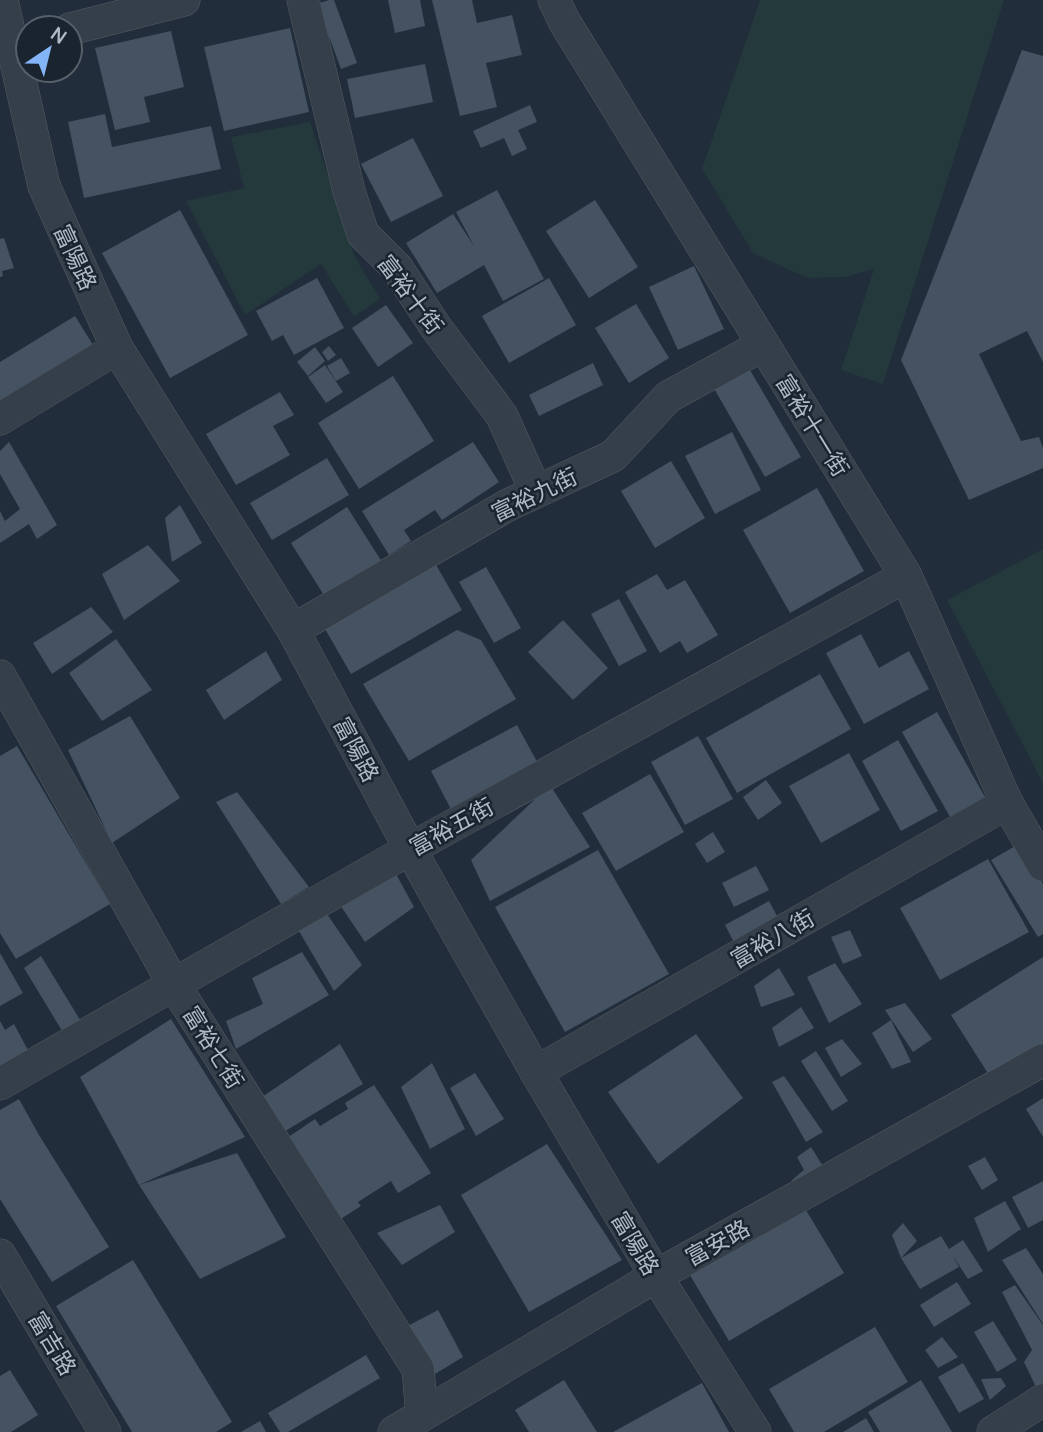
<svg xmlns="http://www.w3.org/2000/svg" width="1043" height="1432" font-family="Manrope,'Noto Sans TC',sans-serif">
  <style>
    .green { fill: #23393b }
    .building { fill: #445261 }
    .lines { fill: none; stroke-linecap: round; stroke-linejoin: round }
    .street-casing { stroke: #535c68; stroke-width: 33 }
    .street { stroke: #353f4a; stroke-width: 32 }
    .labels { text-anchor: middle; dominant-baseline: central; stroke-width: 5; stroke-linejoin: round; paint-order: stroke }
    .street-label { font-size: 23px; fill: #b0b9c6; stroke: #1a242f }
  </style>
  <rect width="100%" height="100%" fill="#212d3a"/>
  <g class="green">
    <polygon points="760,0 1004,0 883,384 841,370 874,269 845,277 807,278 753,253 702,169"/>
    <polygon points="310,122 355,257 380,299 354,317 321,264 245,315 186,201 244,188 231,137"/>
    <polygon points="1043,549 1043,783 947,600"/>
  </g>
  <g class="building">
    <polygon points="329,0 334,0 357,63 341,69 317,4"/>
    <polygon points="388,0 420,0 425,26 395,33"/>
    <polygon points="432,0 472,0 477,23 512,15 522,55 486,63 497,107 460,116"/>
    <polygon points="290,28 309,112 224,131 204,47"/>
    <polygon points="171,31 184,87 144,97 150,122 115,130 95,48"/>
    <polygon points="1022,50 1043,56 1043,362 1027,331 979,354 1021,441 1039,437 1043,448 1043,468 969,500 901,360"/>
    <polygon points="425,64 433,102 355,118 347,79"/>
    <polygon points="530,105 537,122 518,130 527,149 512,156 504,138 481,148 473,131"/>
    <polygon points="105,114 112,147 211,126 221,169 84,198 68,122"/>
    <polygon points="413,138 443,196 391,222 361,164"/>
    <polygon points="497,190 544,279 503,301 484,265 437,293 406,243 453,214 474,246 456,212"/>
    <polygon points="595,200 638,267 589,298 546,231"/>
    <polygon points="180,210 248,335 170,378 102,253"/>
    <polygon points="4,238 14,268 2,271 3,276 0,277 0,239"/>
    <polygon points="694,266 724,329 678,350 649,287"/>
    <polygon points="317,278 344,328 294,355 283,335 272,341 256,311"/>
    <polygon points="549,278 576,325 509,363 482,316"/>
    <polygon points="636,304 669,358 629,383 595,328"/>
    <polygon points="386,305 413,343 378,367 352,328"/>
    <polygon points="75,316 98,353 0,413 0,362"/>
    <polygon points="329,346 336,355 328,361 322,352"/>
    <polygon points="315,347 325,361 308,376 297,362"/>
    <polygon points="341,358 350,373 336,381 327,366"/>
    <polygon points="593,363 603,385 539,416 529,395"/>
    <polygon points="325,365 343,392 326,403 308,377"/>
    <polygon points="747,365 801,457 765,477 712,385"/>
    <polygon points="393,376 434,441 359,489 318,423"/>
    <polygon points="280,392 294,415 273,426 290,455 236,485 206,434"/>
    <polygon points="732,432 761,490 715,514 685,456"/>
    <polygon points="9,442 57,525 37,539 29,524 0,543 0,511 5,521 20,509 0,474 0,451"/>
    <polygon points="473,442 499,482 442,520 435,510 404,530 411,541 389,555 362,511"/>
    <polygon points="327,458 349,495 272,540 250,503"/>
    <polygon points="671,461 705,518 655,548 621,491"/>
    <polygon points="817,488 864,571 790,613 743,530"/>
    <polygon points="180,505 202,543 172,562 165,518"/>
    <polygon points="347,507 384,565 327,600 291,543"/>
    <polygon points="148,545 180,581 124,620 102,574"/>
    <polygon points="432,558 462,610 351,674 321,622"/>
    <polygon points="486,567 521,628 494,643 459,582"/>
    <polygon points="657,574 667,590 685,580 718,635 687,653 680,641 660,653 625,592"/>
    <polygon points="619,599 647,651 619,666 591,614"/>
    <polygon points="91,607 113,632 52,674 33,643"/>
    <polygon points="563,620 608,668 573,700 528,652"/>
    <polygon points="457,630 481,640 516,699 409,761 363,684"/>
    <polygon points="861,634 879,668 909,651 929,689 864,724 826,653"/>
    <polygon points="116,639 152,690 102,721 69,673"/>
    <polygon points="266,651 282,680 224,720 206,690"/>
    <polygon points="820,674 851,729 737,793 706,738"/>
    <polygon points="937,712 985,797 950,817 902,732"/>
    <polygon points="130,716 180,798 112,843 68,750"/>
    <polygon points="517,725 541,769 454,815 431,771"/>
    <polygon points="698,736 733,799 685,825 651,762"/>
    <polygon points="898,740 938,811 901,831 862,761"/>
    <polygon points="17,746 110,904 16,959 0,933 0,756"/>
    <polygon points="849,753 880,810 821,843 789,786"/>
    <polygon points="650,774 684,832 616,871 582,813"/>
    <polygon points="766,780 782,803 758,820 743,797"/>
    <polygon points="550,785 590,847 490,901 471,860"/>
    <polygon points="237,792 309,887 281,904 216,802"/>
    <polygon points="713,832 725,852 707,863 695,844"/>
    <polygon points="1019,844 1043,884 1043,934 1038,937 991,860"/>
    <polygon points="598,850 669,974 565,1032 495,907"/>
    <polygon points="988,859 1029,932 940,980 900,908"/>
    <polygon points="756,866 769,890 734,907 722,883"/>
    <polygon points="396,874 414,907 365,942 340,905"/>
    <polygon points="769,901 782,925 737,948 725,925"/>
    <polygon points="325,911 362,965 334,991 299,931"/>
    <polygon points="850,930 862,956 843,964 831,937"/>
    <polygon points="302,952 329,995 236,1049 226,1021 263,1004 252,978"/>
    <polygon points="0,953 23,993 0,1006"/>
    <polygon points="41,956 82,1023 64,1034 24,968"/>
    <polygon points="1043,957 1043,1053 994,1083 951,1015"/>
    <polygon points="835,963 862,1004 829,1023 807,977"/>
    <polygon points="779,968 795,995 761,1007 754,986"/>
    <polygon points="905,1003 932,1039 913,1052 885,1010"/>
    <polygon points="801,1007 814,1028 779,1047 772,1028"/>
    <polygon points="171,1019 245,1137 139,1185 80,1077"/>
    <polygon points="891,1020 911,1062 892,1069 872,1033"/>
    <polygon points="0,1021 5,1030 14,1024 29,1052 0,1068"/>
    <polygon points="696,1034 743,1098 658,1164 608,1092"/>
    <polygon points="842,1039 862,1064 841,1077 825,1048"/>
    <polygon points="340,1044 363,1084 282,1133 259,1099"/>
    <polygon points="816,1051 848,1101 832,1111 801,1061"/>
    <polygon points="432,1063 465,1129 430,1149 401,1087"/>
    <polygon points="475,1073 504,1119 476,1136 450,1088"/>
    <polygon points="784,1076 823,1132 806,1142 772,1082"/>
    <polygon points="374,1085 431,1173 398,1193 391,1181 358,1202 361,1206 336,1222 284,1140 315,1119 320,1126 348,1109 345,1103"/>
    <polygon points="1043,1098 1043,1137 1026,1109"/>
    <polygon points="19,1099 39,1135 109,1247 52,1282 0,1199 0,1110"/>
    <polygon points="547,1144 622,1260 529,1312 461,1195"/>
    <polygon points="811,1147 826,1171 795,1191 792,1180 804,1170 797,1157"/>
    <polygon points="237,1153 286,1237 200,1279 139,1185"/>
    <polygon points="985,1157 998,1180 982,1190 968,1166"/>
    <polygon points="1043,1181 1043,1220 1028,1228 1012,1197"/>
    <polygon points="795,1192 844,1273 729,1341 681,1260"/>
    <polygon points="1005,1201 1021,1229 988,1252 974,1218"/>
    <polygon points="440,1205 455,1232 402,1265 377,1233"/>
    <polygon points="903,1223 917,1241 901,1258 941,1236 949,1249 963,1240 983,1271 968,1279 953,1256 959,1267 920,1289 901,1258 892,1235"/>
    <polygon points="1026,1248 1043,1274 1043,1324 1002,1260"/>
    <polygon points="133,1260 232,1422 216,1432 132,1432 56,1306"/>
    <polygon points="957,1282 971,1304 934,1327 920,1305"/>
    <polygon points="1015,1285 1043,1325 1043,1383 1036,1387 1024,1362 1032,1350 1002,1292"/>
    <polygon points="438,1310 463,1357 425,1380 385,1338"/>
    <polygon points="993,1321 1017,1360 997,1372 974,1332"/>
    <polygon points="875,1327 908,1382 824,1432 794,1432 769,1389"/>
    <polygon points="942,1337 958,1357 938,1368 925,1350"/>
    <polygon points="366,1355 380,1378 288,1432 280,1432 268,1413"/>
    <polygon points="963,1363 984,1399 959,1413 938,1377"/>
    <polygon points="10,1370 38,1415 11,1432 0,1432 0,1376"/>
    <polygon points="1001,1378 1006,1386 990,1400 981,1379"/>
    <polygon points="564,1380 597,1432 529,1432 515,1410"/>
    <polygon points="921,1380 952,1432 880,1432 868,1412"/>
    <polygon points="702,1383 729,1432 613,1432"/>
    <polygon points="866,1418 874,1432 843,1432"/>
    <polygon points="260,1421 266,1432 241,1432"/>
  </g>
  <g class="lines">
    <g class="street-casing">
      <g id="street">
        <polyline points="2,0 44,186 117,348 293,630 410,849 536,1072 656,1276 755,1432"/>
        <polyline points="303,0 349,191 363,234 397,268 435,326 502,416 536,492"/>
        <polyline points="554,0 564,21 906,576 1007,803 1043,865"/>
        <polyline points="70,29 184,0"/>
        <polyline points="0,419 117,348"/>
        <polyline points="293,630 508,505 613,456 668,397 763,345"/>
        <polyline points="0,676 173,983 418,1369 422,1415"/>
        <polyline points="536,1072 1007,803"/>
        <polyline points="0,1084 410,849 906,576"/>
        <polyline points="0,1255 105,1432"/>
        <polyline points="394,1432 656,1276 1043,1060"/>
        <polyline points="993,1432 1043,1400"/>
      </g>
    </g>
    <use href="#street" class="street"/>
  </g>
  <g class="labels">
    <g class="street-label">
      <text transform="translate(76 257) rotate(65)">富陽路</text>
      <text transform="translate(411 294) rotate(53)">富裕十街</text>
      <text transform="translate(813 425) rotate(58)">富裕十一街</text>
      <text transform="translate(534 494) rotate(-26)">富裕九街</text>
      <text transform="translate(357 749) rotate(62)">富陽路</text>
      <text transform="translate(451 826) rotate(-29)">富裕五街</text>
      <text transform="translate(772 938) rotate(-30)">富裕八街</text>
      <text transform="translate(214 1047) rotate(58)">富裕七街</text>
      <text transform="translate(717 1242) rotate(-29)">富安路</text>
      <text transform="translate(636 1243) rotate(59)">富陽路</text>
      <text transform="translate(53 1343) rotate(59)">富吉路</text>
    </g>
  </g>
  <g transform="translate(49 49) rotate(35)"><circle r="33" fill="#1a242f" stroke="#56606b" stroke-width="2"/>
  <path d="M0-5L12 26L0 18L-12 26Z" fill="#83b5f8"/>
  <text y="-10" font-size="19" font-weight="bold" text-anchor="middle" fill="#b0b9c6">N</text>
  </g>
</svg>
